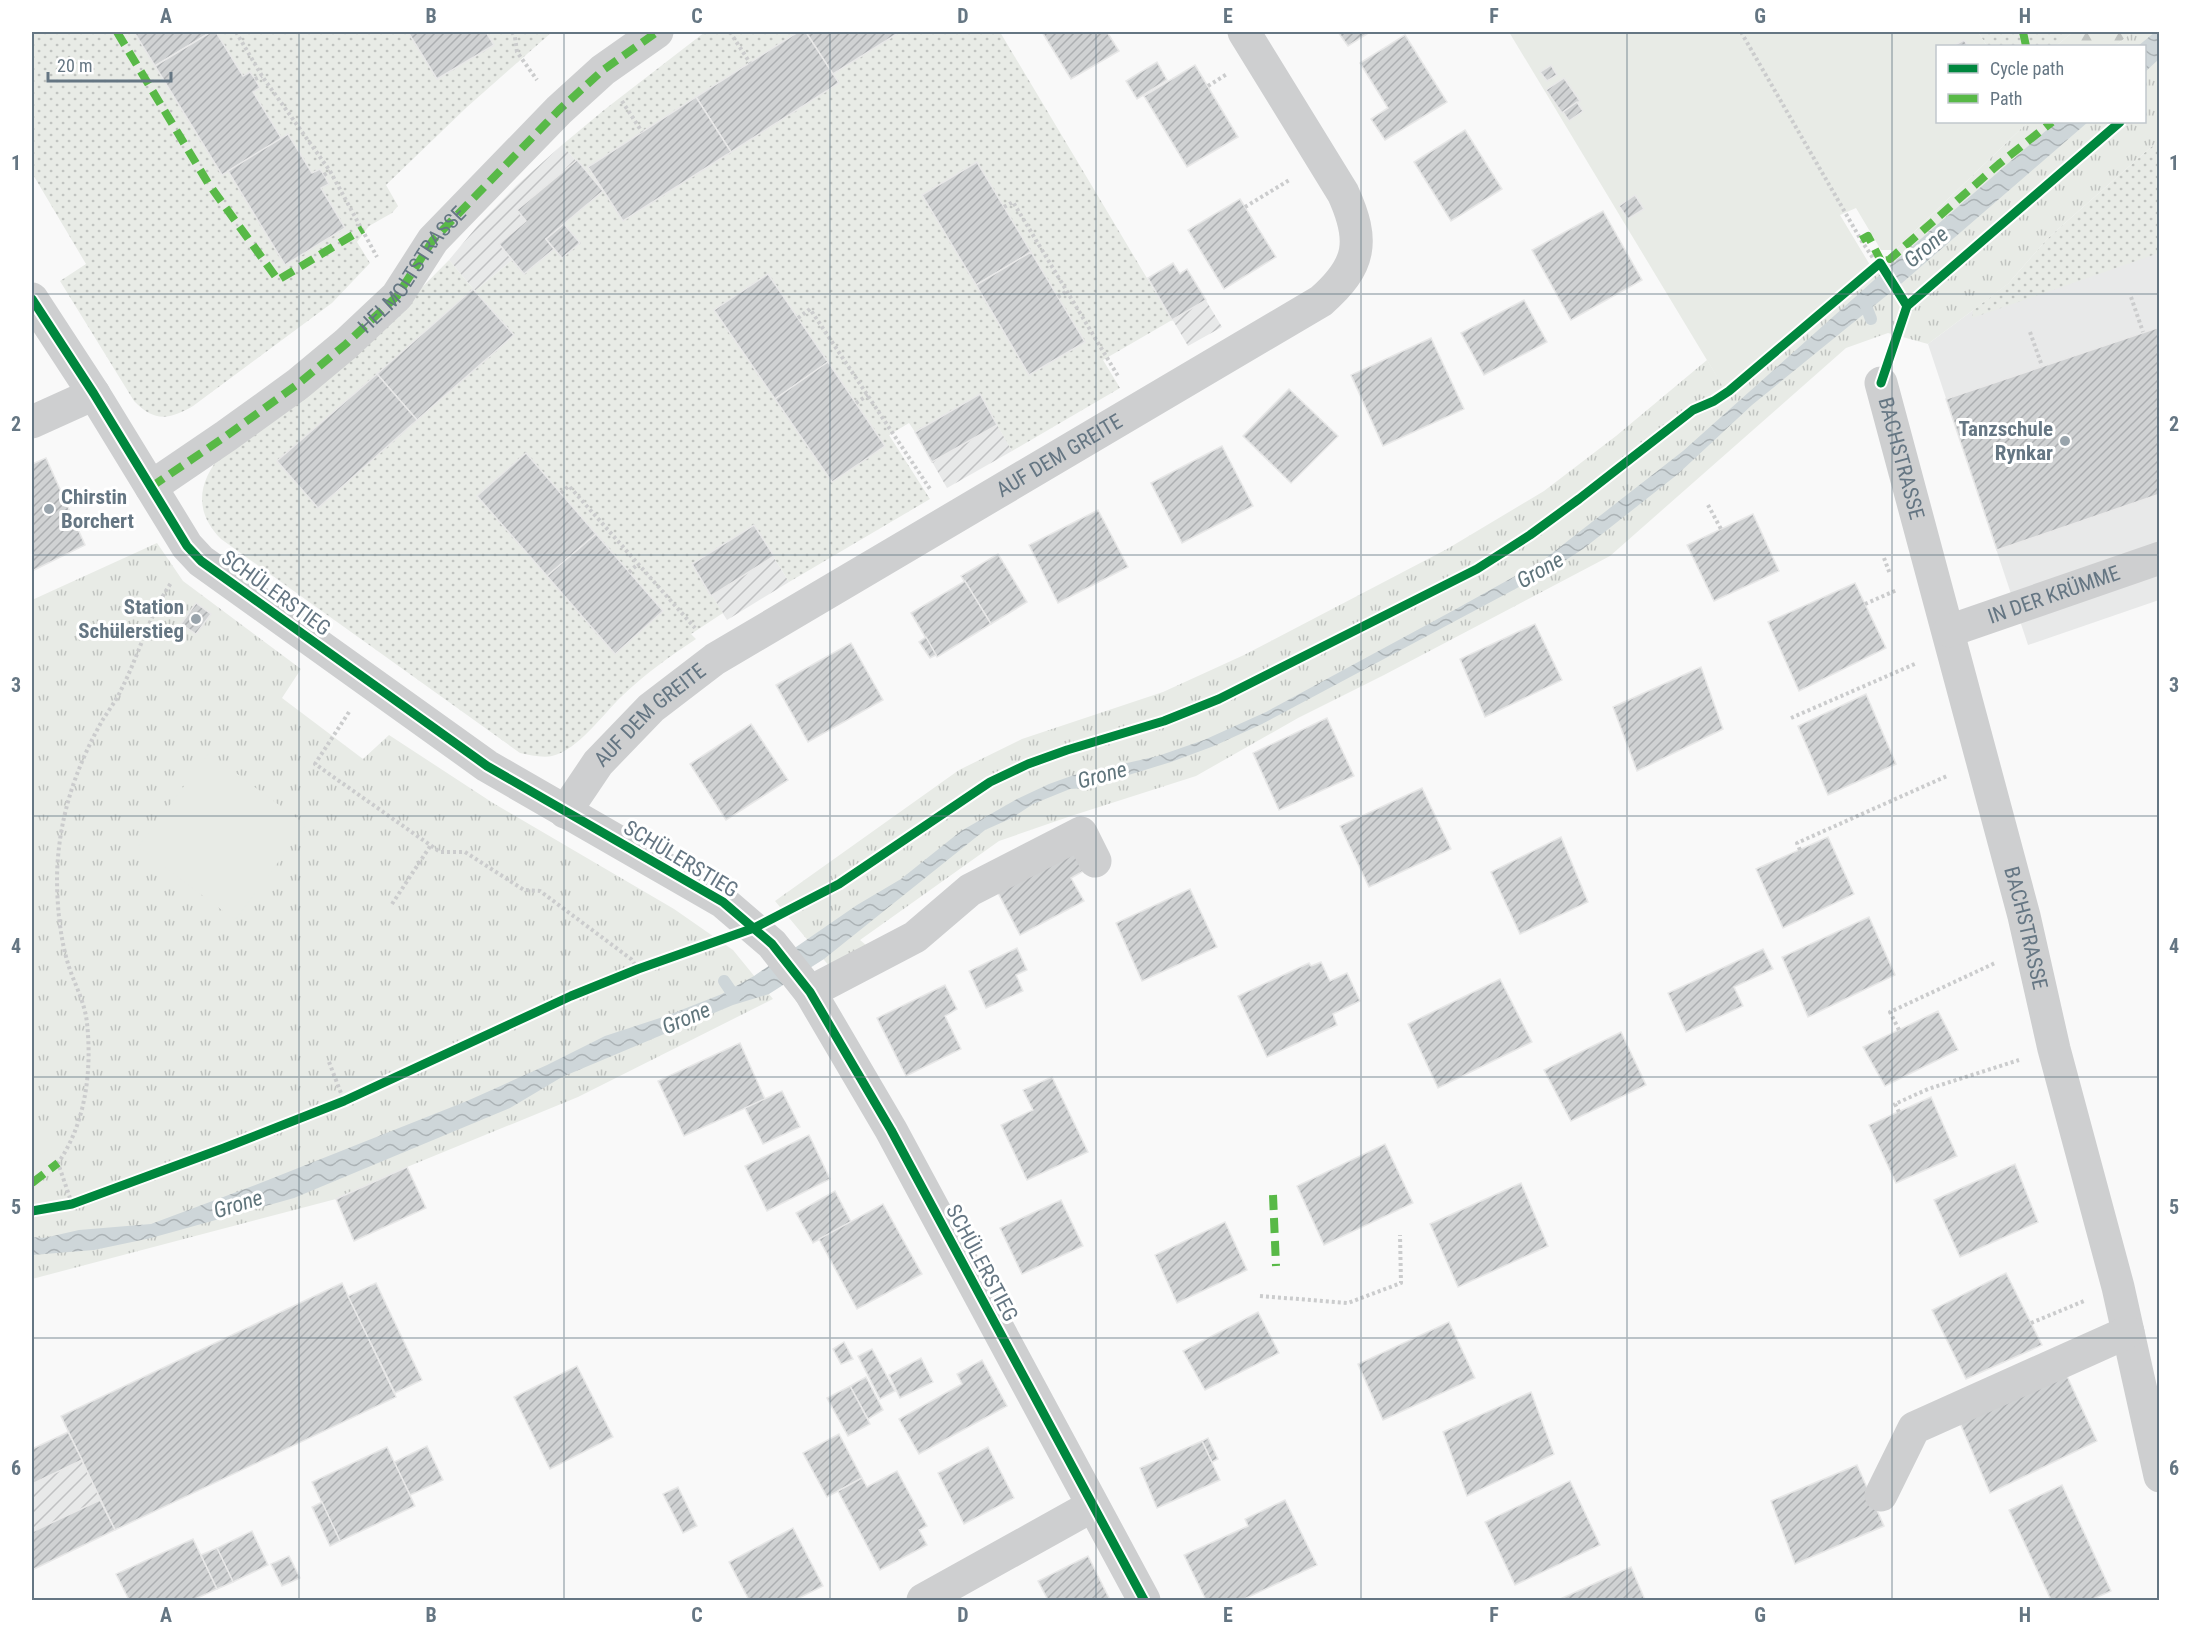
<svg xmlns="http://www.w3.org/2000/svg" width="2191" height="1632" font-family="'Roboto Condensed',sans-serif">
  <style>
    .built { fill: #e8e9e9 }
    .industrial { fill: url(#industrial-furrows) }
    .grass { fill: url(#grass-dots) }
    .forest { fill: url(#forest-firs) }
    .park { fill: url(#park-tufts) }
    .garden { fill: #e8ebe6 }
    .water { fill: url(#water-waves) }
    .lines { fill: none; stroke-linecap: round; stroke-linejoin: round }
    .stream { stroke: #ced6d9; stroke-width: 12 }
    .building { fill: url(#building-hatch); stroke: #e8e8e8; stroke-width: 1.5 }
    .path { stroke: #cbcccd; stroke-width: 4; stroke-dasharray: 3 3; stroke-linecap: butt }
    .minor { stroke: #cecfd0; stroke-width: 33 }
    .quiet { stroke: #58b947; stroke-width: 8; stroke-dasharray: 15 8; stroke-linecap: butt }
    .cycleway-casing { stroke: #fff; stroke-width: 13 }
    .cycleway { stroke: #00873e; stroke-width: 9 }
    .grid { fill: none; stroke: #657683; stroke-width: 1.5; stroke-opacity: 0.55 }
    .poi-dot { fill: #99a4ac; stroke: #fff; stroke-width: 2 }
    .labels { text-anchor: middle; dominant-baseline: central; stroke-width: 6; stroke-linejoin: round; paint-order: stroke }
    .street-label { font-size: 21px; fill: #657683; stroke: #fff }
    .poi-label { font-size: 21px; font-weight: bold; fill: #657683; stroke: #fff; text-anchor: end }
    .water-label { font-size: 22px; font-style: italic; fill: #60757c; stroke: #fff }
    .neatline { fill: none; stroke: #657683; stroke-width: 2 }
    .grid-label { font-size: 20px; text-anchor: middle; font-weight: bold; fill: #657683 }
  </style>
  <defs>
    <pattern id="industrial-furrows" width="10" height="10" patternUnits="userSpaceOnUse" patternTransform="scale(1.5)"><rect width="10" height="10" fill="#e8e9e9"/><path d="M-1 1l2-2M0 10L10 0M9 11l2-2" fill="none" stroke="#c0c1c2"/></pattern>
    <pattern id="grass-dots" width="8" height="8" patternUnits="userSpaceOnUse" patternTransform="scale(1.5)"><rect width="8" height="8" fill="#e8ebe6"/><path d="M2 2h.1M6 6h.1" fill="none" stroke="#c0c3c0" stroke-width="1.8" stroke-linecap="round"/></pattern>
    <pattern id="forest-firs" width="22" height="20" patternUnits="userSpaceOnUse" patternTransform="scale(1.5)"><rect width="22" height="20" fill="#e8ebe6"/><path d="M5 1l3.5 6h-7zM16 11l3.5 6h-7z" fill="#c0c3c0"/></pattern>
    <pattern id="park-tufts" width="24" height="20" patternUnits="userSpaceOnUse" patternTransform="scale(1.5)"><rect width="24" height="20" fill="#e8ebe6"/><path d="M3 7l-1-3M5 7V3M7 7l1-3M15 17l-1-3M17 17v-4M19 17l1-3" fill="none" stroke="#c0c3c0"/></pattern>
    <pattern id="water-waves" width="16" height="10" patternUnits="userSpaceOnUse" patternTransform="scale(1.5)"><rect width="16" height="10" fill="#ced6d9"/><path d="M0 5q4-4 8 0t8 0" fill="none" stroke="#abb2b5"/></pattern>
    <pattern id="building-hatch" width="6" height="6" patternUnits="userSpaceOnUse" patternTransform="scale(1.5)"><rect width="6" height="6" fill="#d0d2d3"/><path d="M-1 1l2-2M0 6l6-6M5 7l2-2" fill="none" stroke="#acafb1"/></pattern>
  </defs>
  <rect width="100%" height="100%" fill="#f9f9f9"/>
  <polygon class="built" points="2159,140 2159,600 2028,645 1928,344 2008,284"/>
  <g class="industrial">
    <polygon points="562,145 603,191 546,238 554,249 524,274 512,260 475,291 449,260 479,224 516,186"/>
    <polygon points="1173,263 1180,273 1187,269 1222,327 1188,346 1148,278"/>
    <polygon points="980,394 1012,451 947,488 915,432"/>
    <polygon points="754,525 789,582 727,620 692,564"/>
    <polygon points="68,1432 115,1530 32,1570 32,1449"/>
  </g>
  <g class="grass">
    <path d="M32 32H552L467 107 386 185 398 206 392 213 369 226 357 242 370 263 332 303 193 406C169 420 154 422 134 401L60 281 86 264 32 173Z"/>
    <path d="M705 32H1000L1172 320 1103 360 1120 388 1012 451 980 395 915 432 909 423 889 435 930 499 789 582 754 525 692 564 723 613 691 634 696 639C670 656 645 674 622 696 603 714 578 750 552 756 542 758 530 755 520 753L221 539C193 511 198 481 223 453L366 344 449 260 475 291 512 260 524 274 554 249 546 239 603 191 562 145 604 110Z"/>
    <polygon points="1978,32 2073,32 2056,46 1987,46"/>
    <polygon points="2159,140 2159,253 1972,318 1973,310 2008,284 2048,238"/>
  </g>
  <polygon class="forest" points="2073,32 2133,32 2115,46 2056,46"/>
  <g class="park">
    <polygon points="2133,32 2159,32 2159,140 2048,238 2008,284 1928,344 1888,333 1846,348 1610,556 1384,675 1298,718 1196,776 1071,816 999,841 860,940 866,945 830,967 775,901 959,770 1022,739 1163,692 1244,655 1447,549 1544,491 1616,436 1707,360 1725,389 1870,265 1887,258 2028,122 2144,122 2144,46 2115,46"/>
    <polygon points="157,543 183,581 301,669 282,698 363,759 389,735 493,803 674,909 733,950 773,999 578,1097 407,1167 336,1199 32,1279 32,600"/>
  </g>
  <g class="garden">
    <polygon points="1509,32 1978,32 1987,46 1938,46 1938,122 2028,122 1895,250 1881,250 1856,208 1840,215 1870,265 1725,390"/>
    <polygon points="209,753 306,825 235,920 138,847"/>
    <polygon points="32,1104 52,1149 32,1158"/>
  </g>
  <g class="water">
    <polygon points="2155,32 2159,32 2159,59 2145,72 2144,46 2138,46"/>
    <polygon points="2056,122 2088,122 1902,283 1752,405 1678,474 1583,549 1547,572 1262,724 1214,746 1171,762 1086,788 1070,789 1033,804 1012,818 985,830 824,959 769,994 733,1005 562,1077 510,1108 294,1198 151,1238 94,1250 32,1255 32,1237 44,1238 79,1230 151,1224 263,1182 467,1101 547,1065 605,1036 666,1016 722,994 754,976 857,905 901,879 961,831 1017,799 1049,784 1074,775 1158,756 1204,740 1266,712 1456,609 1542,561 1683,451 1892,264"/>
  </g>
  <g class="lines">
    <g class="stream">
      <polyline points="1864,301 1871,319"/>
      <polyline points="724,981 735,997"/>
    </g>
  </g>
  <g class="building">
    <polygon points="134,32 211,32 155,66"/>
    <polygon points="211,32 216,32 243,76 250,72 255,79 260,88 253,92 282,139 222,175 155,66"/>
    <polygon points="408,32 486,32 494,45 437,79"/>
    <polygon points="798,32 806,32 839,83 731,152 696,97"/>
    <polygon points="806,32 900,32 833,74"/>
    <polygon points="1042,32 1107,32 1119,51 1071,79"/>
    <polygon points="1338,32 1370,32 1348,46"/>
    <polygon points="1405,35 1447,102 1385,140 1371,119 1388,108 1360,63"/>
    <polygon points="1964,40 1968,46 1953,46"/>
    <polygon points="1157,62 1167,80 1137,99 1126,81"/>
    <polygon points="1195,65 1238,137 1187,167 1144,96"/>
    <polygon points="1551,65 1557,75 1547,81 1540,72"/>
    <polygon points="1564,78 1580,101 1562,113 1546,90"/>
    <polygon points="696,97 731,152 623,221 588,167"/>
    <polygon points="1577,102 1583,111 1569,121 1563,112"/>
    <polygon points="1465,130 1502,189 1451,221 1414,162"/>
    <polygon points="288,134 312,173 320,169 324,175 329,184 321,188 345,228 285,265 228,171"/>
    <polygon points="577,160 603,191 546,239 554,249 524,274 499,244 526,221 517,210"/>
    <polygon points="977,162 1031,252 976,285 922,195"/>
    <polygon points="1635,195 1644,209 1628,219 1619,206"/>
    <polygon points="1240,199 1276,257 1224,289 1188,230"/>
    <polygon points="1603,211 1642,280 1571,320 1532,250"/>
    <polygon points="564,224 580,243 562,258 546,239"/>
    <polygon points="1031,252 1085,342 1029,375 976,285"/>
    <polygon points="1173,263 1180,274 1187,269 1206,300 1172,320 1148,278"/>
    <polygon points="768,274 828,362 775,399 714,310"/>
    <polygon points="473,289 514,335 417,420 377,374"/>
    <polygon points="1524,300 1547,342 1484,375 1461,333"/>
    <polygon points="2160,327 2160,494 1997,550 1946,399"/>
    <polygon points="1431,338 1464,409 1383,446 1351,375"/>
    <polygon points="828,362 885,446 832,482 775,399"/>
    <polygon points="377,374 417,420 318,508 277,461"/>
    <polygon points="1289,389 1338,436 1291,483 1243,436"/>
    <polygon points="980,394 997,425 932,462 915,432"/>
    <polygon points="1222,446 1253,506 1182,543 1151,483"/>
    <polygon points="526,453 596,534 547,576 477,496"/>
    <polygon points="46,458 85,545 32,571 32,464"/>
    <polygon points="1098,510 1128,567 1058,603 1029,545"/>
    <polygon points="1753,514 1779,571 1714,601 1687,545"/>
    <polygon points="754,525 774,556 711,596 692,564"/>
    <polygon points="596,534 663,611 615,654 547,576"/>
    <polygon points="998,554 1027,602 991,624 961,576"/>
    <polygon points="965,581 991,624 937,657 911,613"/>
    <polygon points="1855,583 1886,648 1799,691 1768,622"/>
    <polygon points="196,603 211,614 196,634 181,624"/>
    <polygon points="1535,624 1562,680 1485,717 1460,659"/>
    <polygon points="926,637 936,655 930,658 919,642"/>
    <polygon points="851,643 883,700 808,742 776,685"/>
    <polygon points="1701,667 1723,729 1637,771 1613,707"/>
    <polygon points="1866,694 1896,764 1828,795 1798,726"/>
    <polygon points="1327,718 1354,776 1279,810 1253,753"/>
    <polygon points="751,724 788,780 726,820 690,764"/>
    <polygon points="1422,788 1451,849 1369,887 1340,826"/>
    <polygon points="1561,837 1588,902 1520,934 1491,872"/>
    <polygon points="1828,837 1854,894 1783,928 1756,869"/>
    <polygon points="1076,847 1087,869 1071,878 1084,901 1020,935 996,889"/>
    <polygon points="1190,889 1217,947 1142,981 1116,923"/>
    <polygon points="1869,917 1895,975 1808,1017 1782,957"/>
    <polygon points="1017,948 1027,970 1016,975 1023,991 986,1008 969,971"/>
    <polygon points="1763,949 1773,969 1734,987 1743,1006 1686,1032 1668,993"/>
    <polygon points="1321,962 1330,981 1347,973 1360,1001 1333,1014 1337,1025 1267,1057 1238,996 1309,963 1311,966"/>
    <polygon points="1500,979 1532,1042 1438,1088 1408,1024"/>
    <polygon points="945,985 957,1009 945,1016 961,1049 906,1076 877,1018"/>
    <polygon points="1938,1011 1958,1050 1885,1086 1863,1047"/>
    <polygon points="1621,1032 1646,1085 1571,1121 1544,1070"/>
    <polygon points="740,1043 765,1099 684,1136 658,1081"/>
    <polygon points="1052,1077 1088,1152 1027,1180 1001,1125 1033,1110 1023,1090"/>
    <polygon points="782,1091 800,1127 763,1144 745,1108"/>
    <polygon points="1931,1097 1957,1156 1896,1183 1869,1125"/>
    <polygon points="809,1135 830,1179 767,1211 745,1166"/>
    <polygon points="1385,1144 1413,1203 1324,1245 1297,1186"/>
    <polygon points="2015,1164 2038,1222 1960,1257 1934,1200"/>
    <polygon points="407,1167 426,1208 354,1241 336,1199"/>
    <polygon points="1521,1183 1548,1246 1458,1287 1430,1224"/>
    <polygon points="835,1191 851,1222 813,1243 796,1213"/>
    <polygon points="1061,1200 1083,1246 1022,1274 1000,1228"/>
    <polygon points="883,1204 922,1274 857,1309 819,1239"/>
    <polygon points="1225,1222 1247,1270 1177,1303 1155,1255"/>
    <polygon points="2006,1273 2042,1345 1966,1379 1932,1310"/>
    <polygon points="342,1283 396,1397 115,1530 61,1416"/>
    <polygon points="376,1283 422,1380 395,1393 348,1296"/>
    <polygon points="1258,1312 1279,1353 1205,1390 1183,1351"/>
    <polygon points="1449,1322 1475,1378 1383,1420 1358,1364"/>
    <polygon points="844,1342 853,1359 841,1364 833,1349"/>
    <polygon points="872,1349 895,1391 880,1399 858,1356"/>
    <polygon points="921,1358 933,1382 900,1398 889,1375"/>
    <polygon points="982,1360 1007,1406 919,1454 899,1419 962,1384 957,1374"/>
    <polygon points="577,1366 613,1437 550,1469 514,1397"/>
    <polygon points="2066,1374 2097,1441 1990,1493 1960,1423"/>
    <polygon points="866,1377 883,1410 868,1419 850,1386"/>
    <polygon points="850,1386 870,1424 848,1436 827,1398"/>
    <polygon points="1531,1392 1554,1454 1467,1496 1443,1432"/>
    <polygon points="68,1432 82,1460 32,1484 32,1449"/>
    <polygon points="839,1434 862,1478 827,1497 803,1453"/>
    <polygon points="1208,1438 1218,1459 1212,1462 1202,1441"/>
    <polygon points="1202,1441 1220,1480 1157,1508 1140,1468"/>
    <polygon points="427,1446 443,1480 410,1495 394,1462"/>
    <polygon points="387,1447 415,1506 340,1541 312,1482"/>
    <polygon points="988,1447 1014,1498 964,1524 938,1473"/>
    <polygon points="1857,1465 1884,1526 1795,1564 1771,1501"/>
    <polygon points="897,1471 927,1526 919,1530 927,1545 880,1570 838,1491 862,1478 867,1487"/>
    <polygon points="1570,1481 1600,1545 1515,1585 1485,1522"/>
    <polygon points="2062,1485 2111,1591 2091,1600 2051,1600 2009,1510"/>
    <polygon points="678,1487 697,1526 683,1533 663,1494"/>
    <polygon points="100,1500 115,1530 32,1570 32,1532"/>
    <polygon points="1285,1500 1317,1565 1242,1600 1206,1600 1184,1555 1248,1526 1245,1519"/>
    <polygon points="322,1502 340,1541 330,1546 312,1507"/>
    <polygon points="793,1528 823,1586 795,1600 749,1600 729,1562"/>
    <polygon points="252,1531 268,1565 233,1582 217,1548"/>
    <polygon points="193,1539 217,1589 193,1600 129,1600 116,1574"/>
    <polygon points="217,1548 233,1582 217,1589 201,1555"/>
    <polygon points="289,1556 300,1578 282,1586 271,1564"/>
    <polygon points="1088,1556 1110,1600 1048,1600 1038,1581"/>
    <polygon points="1631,1567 1645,1600 1558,1600"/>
  </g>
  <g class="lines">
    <g class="path">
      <polyline points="236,32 262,76 330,171 377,257"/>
      <polyline points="512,32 515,37 517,52 537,80"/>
      <polyline points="730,32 750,63"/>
      <polyline points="1741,32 1861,240 1875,261 1880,263"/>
      <polyline points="255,79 262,76"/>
      <polyline points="1208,86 1227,74"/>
      <polyline points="622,101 642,132"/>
      <polyline points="324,175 330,171"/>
      <polyline points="1004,207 1013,202 1118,376"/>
      <polyline points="1245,207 1291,179"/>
      <polyline points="1058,297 1067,291"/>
      <polyline points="2131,297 2143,332"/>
      <polyline points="798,318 810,309 930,489"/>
      <polyline points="2030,332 2042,366"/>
      <polyline points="856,403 868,395"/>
      <polyline points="561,493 569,486 695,628"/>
      <polyline points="1708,505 1721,529"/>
      <polyline points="1884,558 1890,574"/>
      <polyline points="629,572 638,564"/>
      <polyline points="1865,604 1897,590"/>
      <polyline points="349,712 315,764 440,852 465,852 524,890 540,891 631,959 638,969"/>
      <polyline points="1791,718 1917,663"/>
      <polyline points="1800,850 1797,843 1947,776"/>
      <polyline points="392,904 431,845"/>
      <polyline points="1899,1030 1890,1012 1995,963"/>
      <polyline points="329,1062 344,1101"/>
      <polyline points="1899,1112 1895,1104 1928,1089 2019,1060"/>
      <path d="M72 1204 58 1163C86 1123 92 1070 87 1023 85 1003 75 985 69 967 60 939 57 906 57 877 58 820 75 769 102 721 108 711 116 701 121 690 139 655 149 615 171 583"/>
      <polyline points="1260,1296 1348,1303 1401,1283 1400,1235"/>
      <polyline points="2031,1323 2084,1301"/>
    </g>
    <g class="minor">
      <polyline points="32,299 94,394 187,546 201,561 487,766 723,902 772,944 810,992 891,1130 1144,1600"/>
      <path id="s1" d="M1881 383 2024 916 2054 1049 2118 1287 2160 1476"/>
      <polyline points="32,422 94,394"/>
      <polyline points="151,487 226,436 298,384 346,344 397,296 433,240 559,110 603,70 657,32"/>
      <path id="s2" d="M1949 631 2160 558"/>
      <path id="s3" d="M565 812 598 763 651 708 715 659 1321 301C1361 266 1365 241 1343 193L1244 32"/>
      <polyline points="810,992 915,937 970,890 1081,833 1095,861"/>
      <polyline points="1881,1495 1914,1428 2128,1332"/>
      <polyline points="923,1600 1092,1506"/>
    </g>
    <g class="quiet">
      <polyline points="117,32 208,183 278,280 363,229"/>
      <polyline points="2023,32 2026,46"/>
      <polyline points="1861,240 1868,236 1880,259 1889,254 1890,259 1999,164 2052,122"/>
      <path id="s4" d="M151 487 226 436 298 384 346 344 397 296 433 240 559 110 603 70 657 32"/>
      <polyline points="32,1183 58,1163"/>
      <polyline points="1273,1195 1276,1266"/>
    </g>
    <g class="cycleway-casing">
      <g id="cycleway">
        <polyline points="32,299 94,394 187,546 201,561 487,766 723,902 772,944 810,992 891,1130 1144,1600"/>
        <polyline points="1907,306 2120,122"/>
        <polyline points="32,1211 72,1204 224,1148 344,1101 571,996 638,969 754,928 839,884 990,782 1028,764 1067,750 1164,721 1219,699 1477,569 1530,535 1579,499 1693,410 1714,401 1729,391 1880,263 1907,306 1881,383"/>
      </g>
    </g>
    <use href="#cycleway" class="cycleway"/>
  </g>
  <path class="grid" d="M299 32V1600M564 32V1600M830 32V1600M1096 32V1600M1361 32V1600M1627 32V1600M1892 32V1600M32 294H2160M32 555H2160M32 816H2160M32 1077H2160M32 1338H2160"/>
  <g class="poi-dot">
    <circle cx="2065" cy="441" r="6"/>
    <circle cx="49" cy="509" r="6"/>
    <circle cx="196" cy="619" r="6"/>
  </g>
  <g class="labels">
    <g class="street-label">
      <text stroke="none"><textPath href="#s4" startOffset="342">HELMOLTSTRASSE</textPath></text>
      <text stroke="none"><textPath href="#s3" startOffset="616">AUF DEM GREITE</textPath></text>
      <text stroke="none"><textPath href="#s1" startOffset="78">BACHSTRASSE</textPath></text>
      <text transform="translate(276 593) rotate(36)">SCHÜLERSTIEG</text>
      <text stroke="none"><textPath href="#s2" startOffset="111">IN DER KRÜMME</textPath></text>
      <text stroke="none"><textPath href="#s3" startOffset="130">AUF DEM GREITE</textPath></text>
      <text transform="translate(681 859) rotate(31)">SCHÜLERSTIEG</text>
      <text stroke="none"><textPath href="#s1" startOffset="564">BACHSTRASSE</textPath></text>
      <text transform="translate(982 1263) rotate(62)">SCHÜLERSTIEG</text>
    </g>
    <g class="poi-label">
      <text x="2053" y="429">Tanzschule<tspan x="2053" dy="24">Rynkar</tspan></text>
      <text x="61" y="497" text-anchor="start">Chirstin<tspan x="61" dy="24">Borchert</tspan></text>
      <text x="184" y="607">Station<tspan x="184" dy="24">Schülerstieg</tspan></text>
    </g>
    <g class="water-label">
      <text transform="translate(1926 247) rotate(-40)">Grone</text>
      <text transform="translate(1540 570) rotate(-30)">Grone</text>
      <text transform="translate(1102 775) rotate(-15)">Grone</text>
      <text transform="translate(686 1018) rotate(-23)">Grone</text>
      <text transform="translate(238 1204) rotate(-17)">Grone</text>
    </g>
  </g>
  <rect width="2191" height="1632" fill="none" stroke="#ffffff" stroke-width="66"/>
  <rect x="1936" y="45" width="210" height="78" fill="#ffffff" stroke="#c1c8cd" stroke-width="1.5"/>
  <rect x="1948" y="64" width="30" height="9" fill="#00873e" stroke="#c1c8cd" stroke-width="1.5"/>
  <text x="1990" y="75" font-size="18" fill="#657683">Cycle path</text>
  <rect x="1948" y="94" width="30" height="9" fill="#58b947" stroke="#c1c8cd" stroke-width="1.5"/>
  <text x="1990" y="105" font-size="18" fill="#657683">Path</text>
  <path d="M48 72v9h123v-9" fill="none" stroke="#657683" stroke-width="3"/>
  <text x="57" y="72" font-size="18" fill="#657683" stroke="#ffffff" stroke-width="4.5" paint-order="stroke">20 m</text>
  <rect x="33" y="33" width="2125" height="1566" class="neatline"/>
  <g class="grid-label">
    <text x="166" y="23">A</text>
    <text x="431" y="23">B</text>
    <text x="697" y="23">C</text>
    <text x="963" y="23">D</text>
    <text x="1228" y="23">E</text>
    <text x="1494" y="23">F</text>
    <text x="1760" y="23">G</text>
    <text x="2025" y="23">H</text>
    <text x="16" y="170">1</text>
    <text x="2174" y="170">1</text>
    <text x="16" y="431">2</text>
    <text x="2174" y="431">2</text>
    <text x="16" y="692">3</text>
    <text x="2174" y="692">3</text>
    <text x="16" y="953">4</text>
    <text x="2174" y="953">4</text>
    <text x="16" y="1214">5</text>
    <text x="2174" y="1214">5</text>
    <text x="16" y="1475">6</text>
    <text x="2174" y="1475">6</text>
    <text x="166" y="1622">A</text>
    <text x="431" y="1622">B</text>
    <text x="697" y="1622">C</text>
    <text x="963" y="1622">D</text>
    <text x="1228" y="1622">E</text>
    <text x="1494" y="1622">F</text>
    <text x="1760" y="1622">G</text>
    <text x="2025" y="1622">H</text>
  </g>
</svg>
